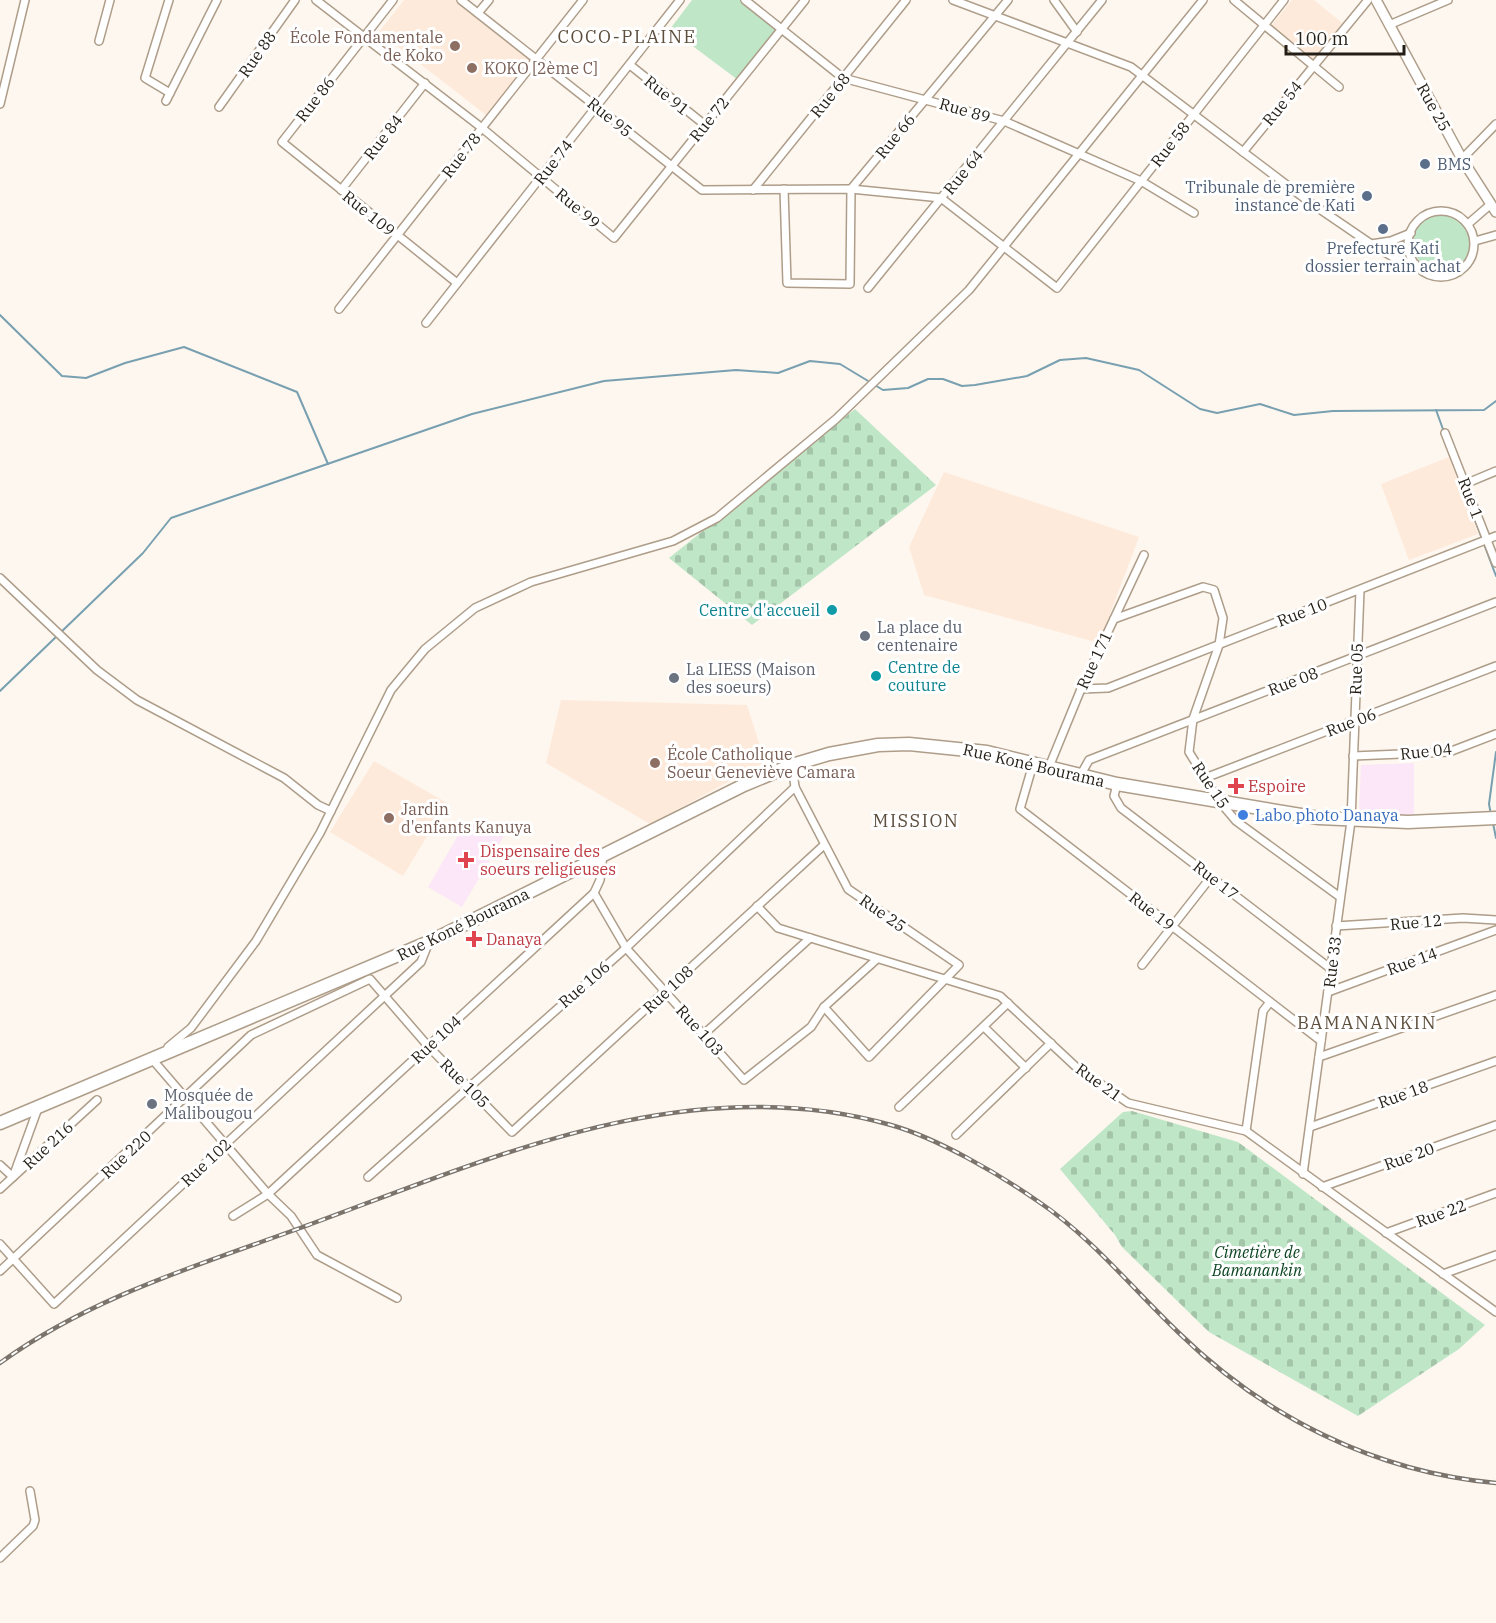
<svg xmlns="http://www.w3.org/2000/svg" width="1496" height="1623" font-family="'IBM Plex Serif',serif">
  <style>
    .education { fill: #feeadb }
    .medical { fill: #fbe7f8 }
    .cemetery { fill: url(#cemetery-stones) }
    .park { fill: #bfe6c7 }
    .lines { fill: none; stroke-linecap: round; stroke-linejoin: round }
    .stream { stroke: #78a0b1; stroke-width: 2 }
    .minor-casing { stroke: #ae9d89; stroke-width: 10 }
    .tertiary-casing { stroke: #ae9d89; stroke-width: 12 }
    .trunk-casing { stroke: #ae9d89; stroke-width: 15 }
    .minor { stroke: #fff; stroke-width: 7 }
    .tertiary { stroke: #fff; stroke-width: 9 }
    .trunk { stroke: #fff; stroke-width: 12 }
    .rail-casing { stroke: #7a746c; stroke-width: 4.5 }
    .rail { stroke: #fff; stroke-width: 2; stroke-dasharray: 7; stroke-linecap: butt }
    .education-dot { fill: #8d6e63; stroke: #fff; stroke-width: 2 }
    .service-dot { fill: #5c6f8a; stroke: #fff; stroke-width: 2 }
    .culture-dot { fill: #0f9aa8; stroke: #fff; stroke-width: 2 }
    .worship-dot { fill: #6b7280; stroke: #fff; stroke-width: 2 }
    .health-dot { fill: #e0444e; stroke: #fff; stroke-width: 2 }
    .shop-dot { fill: #3f7fe0; stroke: #fff; stroke-width: 2 }
    .labels { text-anchor: middle; dominant-baseline: central; stroke-width: 6; stroke-linejoin: round; paint-order: stroke }
    .education-label { font-size: 16px; fill: #785e54; stroke: #fff; text-anchor: start }
    .street-label { font-size: 16px; fill: #241e16; stroke: #fff }
    .service-label { font-size: 16px; fill: #4e5e75; stroke: #fff; text-anchor: start }
    .culture-label { font-size: 16px; fill: #0d838f; stroke: #fff; text-anchor: end }
    .worship-label { font-size: 16px; fill: #5b616d; stroke: #fff; text-anchor: start }
    .health-label { font-size: 16px; fill: #be3a42; stroke: #fff; text-anchor: start }
    .shop-label { font-size: 16px; fill: #366cbe; stroke: #fff; text-anchor: start }
    .park-label { font-size: 16px; font-style: italic; fill: #0c4421; stroke: #fff }
    .neighbourhood-label { font-size: 18px; letter-spacing: 1.5px; fill: #5e4f3d; stroke: #fff }
  </style>
  <defs>
    <pattern id="cemetery-stones" width="16" height="16" patternUnits="userSpaceOnUse" patternTransform="scale(1.5)"><rect width="16" height="16" fill="#bfe6c7"/><path d="M2 7V4a2 2 0 0 1 4 0v3zM10 15v-3a2 2 0 0 1 4 0v3z" fill="#a4c5aa"/></pattern>
  </defs>
  <rect width="100%" height="100%" fill="#fef7ef"/>
  <g class="education">
    <polygon points="404,0 456,0 531,60 486,115 379,32"/>
    <polygon points="1292,0 1314,0 1342,23 1314,61 1271,26"/>
    <polygon points="1449,457 1478,534 1409,560 1381,484"/>
    <polygon points="944,472 1139,537 1099,643 924,595 909,547"/>
    <polygon points="561,700 747,705 765,762 650,824 546,763"/>
    <polygon points="374,761 447,803 403,876 330,832"/>
  </g>
  <g class="medical">
    <polygon points="1414,763 1414,815 1390,816 1359,812 1361,765"/>
    <polygon points="467,820 489,834 496,823 508,829 462,907 428,887"/>
  </g>
  <g class="cemetery">
    <polygon points="855,409 936,485 752,625 669,558"/>
    <polygon points="1132,1111 1238,1142 1485,1325 1459,1349 1358,1416 1209,1332 1122,1247 1115,1235 1060,1169 1123,1112"/>
  </g>
  <g class="park">
    <polygon points="692,0 746,0 780,26 738,80 670,29"/>
    <circle cx="1442" cy="243" r="29"/>
  </g>
  <g class="lines">
    <g class="stream">
      <polyline points="0,315 62,376 86,378 125,363 184,347 297,392 328,464"/>
      <polyline points="1436,410 1444,432"/>
      <polyline points="1457,472 1496,576"/>
      <polyline points="0,691 143,553 171,518 472,414 604,381 736,370 778,373 810,361 840,364 883,390 908,388 928,379 943,379 962,386 975,385 1027,376 1060,360 1086,358 1139,370 1200,409 1217,413 1260,404 1294,415 1333,411 1484,410 1496,401"/>
      <polyline points="1491,815 1489,804 1496,752"/>
      <polyline points="1493,823 1496,838"/>
    </g>
    <g class="minor-casing">
      <g id="minor">
        <polyline points="169,0 145,78 170,93"/>
        <polyline points="316,0 482,128 614,238 805,0"/>
        <polyline points="393,0 282,142 457,283"/>
        <polyline points="461,0 702,190 851,189 941,198 1057,288 1284,0"/>
        <polyline points="745,0 843,78 1004,121 1141,181 1194,213"/>
        <polyline points="953,0 1131,67 1308,201 1371,244"/>
        <polyline points="1054,0 1077,32"/>
        <polyline points="1234,0 1339,87"/>
        <polyline points="478,13 489,0"/>
        <polyline points="1389,25 1448,0"/>
        <polyline points="99,41 110,0"/>
        <polyline points="630,65 705,125"/>
        <polyline points="166,101 217,0"/>
        <polyline points="0,104 25,0"/>
        <polyline points="219,107 295,0"/>
        <polyline points="1243,152 1368,0"/>
        <polyline points="1462,159 1496,124"/>
        <polyline points="784,189 787,283 850,284 851,189 1008,0"/>
        <polyline points="341,190 425,83"/>
        <polyline points="753,190 906,0"/>
        <circle cx="1441" cy="244" r="33"/>
        <polyline points="1468,224 1491,204"/>
        <polyline points="1411,233 1391,241 1371,244 1398,260 1415,264"/>
        <polyline points="1475,241 1496,235"/>
        <polyline points="868,288 1102,0"/>
        <polyline points="339,309 583,0"/>
        <polyline points="426,323 680,0"/>
        <polyline points="1445,433 1496,563"/>
        <polyline points="1465,484 1496,471"/>
        <polyline points="0,578 97,670 137,700 284,778 318,805 331,811"/>
        <polyline points="1114,619 1203,587 1214,590 1223,618 1219,645 1193,719 1189,752 1220,802 1236,821 1340,897"/>
        <polyline points="1081,689 1108,688 1496,536"/>
        <polyline points="1353,756 1449,752 1496,734"/>
        <polyline points="1033,764 1020,809 1321,1041"/>
        <polyline points="792,765 795,787 848,889 959,965 869,1057 824,1007"/>
        <polyline points="1049,767 1081,689 1144,555"/>
        <polyline points="1080,776 1089,760 1496,602"/>
        <polyline points="1205,778 1496,666"/>
        <polyline points="1117,784 1114,796 1121,808 1331,969"/>
        <polyline points="594,893 626,948 744,1080 811,1027 824,1007 877,959"/>
        <polyline points="757,906 778,928 1000,996 1075,1066 1128,1103 1246,1131 1496,1312"/>
        <polyline points="1336,926 1463,918 1496,920"/>
        <polyline points="1142,965 1211,877"/>
        <polyline points="1328,992 1496,930"/>
        <polyline points="984,1027 1026,1068"/>
        <polyline points="704,1034 810,938"/>
        <polyline points="168,1047 191,1028 256,941 320,833 391,690 425,649 475,608 531,582 673,541 717,518 836,419 969,290 1203,0"/>
        <polyline points="1319,1057 1496,995"/>
        <polyline points="152,1059 268,1194 291,1216 317,1255 397,1298"/>
        <polyline points="899,1107 1008,1003"/>
        <polyline points="1310,1127 1496,1061"/>
        <polyline points="1246,1131 1263,1011 1270,1002"/>
        <polyline points="956,1135 1051,1043"/>
        <polyline points="0,1165 13,1177 38,1108"/>
        <polyline points="1303,1174 1351,821 1360,590"/>
        <polyline points="368,1177 626,948 795,787"/>
        <polyline points="1322,1187 1496,1125"/>
        <polyline points="0,1189 97,1100"/>
        <polyline points="233,1216 268,1194 594,893 600,880 603,855"/>
        <polyline points="1386,1233 1496,1193"/>
        <polyline points="0,1244 54,1304 421,962 429,942"/>
        <polyline points="0,1271 251,1035 370,979 428,1046 512,1132 824,845"/>
        <polyline points="1443,1274 1496,1255"/>
        <polyline points="0,1558 33,1526 35,1520 30,1491"/>
      </g>
    </g>
    <g class="tertiary-casing">
      <polyline id="tertiary" points="1376,0 1462,159 1496,212"/>
    </g>
    <g class="trunk-casing">
      <polyline id="trunk" points="0,1123 429,942 744,785 792,765 829,754 878,745 909,744 987,752 1117,784 1319,818 1408,822 1496,818"/>
    </g>
    <use href="#minor" class="minor"/>
    <use href="#tertiary" class="tertiary"/>
    <use href="#trunk" class="trunk"/>
    <g class="rail-casing">
      <path id="rail" d="M0 1363C94 1295 203 1264 311 1224 496 1156 691 1068 891 1125 937 1138 999 1174 1039 1202 1091 1237 1133 1289 1179 1333 1265 1417 1375 1472 1496 1483"/>
    </g>
    <use href="#rail" class="rail"/>
  </g>
  <g class="education-dot">
    <circle cx="455" cy="46" r="6"/>
    <circle cx="472" cy="68" r="6"/>
    <circle cx="655" cy="763" r="6"/>
    <circle cx="389" cy="818" r="6"/>
  </g>
  <g class="service-dot">
    <circle cx="1425" cy="164" r="6"/>
    <circle cx="1367" cy="196" r="6"/>
    <circle cx="1383" cy="229" r="6"/>
  </g>
  <g class="culture-dot">
    <circle cx="832" cy="610" r="6"/>
    <circle cx="876" cy="676" r="6"/>
  </g>
  <g class="worship-dot">
    <circle cx="865" cy="636" r="6"/>
    <circle cx="674" cy="678" r="6"/>
    <circle cx="152" cy="1104" r="6"/>
  </g>
  <g class="health-dot">
    <path d="M1233 777h6v6h6v6h-6v6h-6v-6h-6v-6h6z"/>
    <path d="M463 851h6v6h6v6h-6v6h-6v-6h-6v-6h6z"/>
    <path d="M471 930h6v6h6v6h-6v6h-6v-6h-6v-6h6z"/>
  </g>
  <circle class="shop-dot" cx="1243" cy="815" r="6"/>
  <g class="labels">
    <g class="education-label">
      <text x="443" y="37" text-anchor="end">École Fondamentale<tspan x="443" dy="18">de Koko</tspan></text>
      <text x="484" y="68">KOKO [2ème C]</text>
      <text x="667" y="754">École Catholique<tspan x="667" dy="18">Soeur Geneviève Camara</tspan></text>
      <text x="401" y="809">Jardin<tspan x="401" dy="18">d'enfants Kanuya</tspan></text>
    </g>
    <g class="street-label">
      <text transform="translate(257 54) rotate(-55)">Rue 88</text>
      <text transform="translate(667 95) rotate(39)">Rue 91</text>
      <text transform="translate(830 95) rotate(-51)">Rue 68</text>
      <text transform="translate(315 99) rotate(-52)">Rue 86</text>
      <text transform="translate(1282 103) rotate(-51)">Rue 54</text>
      <text transform="translate(1434 107) rotate(61)">Rue 25</text>
      <text transform="translate(965 110) rotate(16)">Rue 89</text>
      <text transform="translate(610 117) rotate(39)">Rue 95</text>
      <text transform="translate(709 119) rotate(-51)">Rue 72</text>
      <text transform="translate(895 136) rotate(-51)">Rue 66</text>
      <text transform="translate(383 137) rotate(-52)">Rue 84</text>
      <text transform="translate(1170 144) rotate(-52)">Rue 58</text>
      <text transform="translate(461 155) rotate(-52)">Rue 78</text>
      <text transform="translate(553 162) rotate(-52)">Rue 74</text>
      <text transform="translate(963 172) rotate(-51)">Rue 64</text>
      <text transform="translate(578 208) rotate(40)">Rue 99</text>
      <text transform="translate(369 213) rotate(39)">Rue 109</text>
      <text transform="translate(1471 498) rotate(69)">Rue 1</text>
      <text transform="translate(1302 612) rotate(-21)">Rue 10</text>
      <text transform="translate(1094 660) rotate(-65)">Rue 171</text>
      <text transform="translate(1356 669) rotate(-88)">Rue 05</text>
      <text transform="translate(1293 681) rotate(-21)">Rue 08</text>
      <text transform="translate(1351 722) rotate(-21)">Rue 06</text>
      <text transform="translate(1426 751) rotate(-6)">Rue 04</text>
      <text transform="translate(1034 765) rotate(13)">Rue Koné Bourama</text>
      <text transform="translate(1211 785) rotate(56)">Rue 15</text>
      <text transform="translate(1216 880) rotate(38)">Rue 17</text>
      <text transform="translate(1152 911) rotate(38)">Rue 19</text>
      <text transform="translate(883 913) rotate(35)">Rue 25</text>
      <text transform="translate(1416 922) rotate(-5)">Rue 12</text>
      <text transform="translate(463 924) rotate(-26)">Rue Koné Bourama</text>
      <text transform="translate(1412 961) rotate(-20)">Rue 14</text>
      <text transform="translate(1332 962) rotate(-83)">Rue 33</text>
      <text transform="translate(584 984) rotate(-41)">Rue 106</text>
      <text transform="translate(668 989) rotate(-43)">Rue 108</text>
      <text transform="translate(700 1030) rotate(48)">Rue 103</text>
      <text transform="translate(436 1039) rotate(-43)">Rue 104</text>
      <text transform="translate(1099 1082) rotate(36)">Rue 21</text>
      <text transform="translate(465 1083) rotate(45)">Rue 105</text>
      <text transform="translate(1403 1094) rotate(-20)">Rue 18</text>
      <text transform="translate(48 1145) rotate(-43)">Rue 216</text>
      <text transform="translate(126 1154) rotate(-43)">Rue 220</text>
      <text transform="translate(1409 1156) rotate(-20)">Rue 20</text>
      <text transform="translate(206 1162) rotate(-43)">Rue 102</text>
      <text transform="translate(1441 1213) rotate(-20)">Rue 22</text>
    </g>
    <g class="service-label">
      <text x="1437" y="164">BMS</text>
      <text x="1355" y="187" text-anchor="end">Tribunale de première<tspan x="1355" dy="18">instance de Kati</tspan></text>
      <text x="1383" y="248" text-anchor="middle">Prefecture Kati<tspan x="1383" dy="18">dossier terrain achat</tspan></text>
    </g>
    <g class="culture-label">
      <text x="820" y="610">Centre d'accueil</text>
      <text x="888" y="667" text-anchor="start">Centre de<tspan x="888" dy="18">couture</tspan></text>
    </g>
    <g class="worship-label">
      <text x="877" y="627">La place du<tspan x="877" dy="18">centenaire</tspan></text>
      <text x="686" y="669">La LIESS (Maison<tspan x="686" dy="18">des soeurs)</tspan></text>
      <text x="164" y="1095">Mosquée de<tspan x="164" dy="18">Malibougou</tspan></text>
    </g>
    <g class="health-label">
      <text x="1248" y="786">Espoire</text>
      <text x="480" y="851">Dispensaire des<tspan x="480" dy="18">soeurs religieuses</tspan></text>
      <text x="486" y="939">Danaya</text>
    </g>
    <g class="shop-label">
      <text x="1255" y="815">Labo photo Danaya</text>
    </g>
    <g class="park-label">
      <text x="1257" y="1252">Cimetière de<tspan x="1257" dy="18">Bamanankin</tspan></text>
    </g>
    <g class="neighbourhood-label">
      <text x="627" y="36">COCO-PLAINE</text>
      <text x="916" y="820">MISSION</text>
      <text x="1367" y="1022">BAMANANKIN</text>
    </g>
  </g>
  <path d="M1286 45v9h118v-9" fill="none" stroke="#241e16" stroke-width="3"/>
  <text x="1295" y="45" font-size="18" fill="#241e16" stroke="#ffffff" stroke-width="4.5" paint-order="stroke">100 m</text>
</svg>
